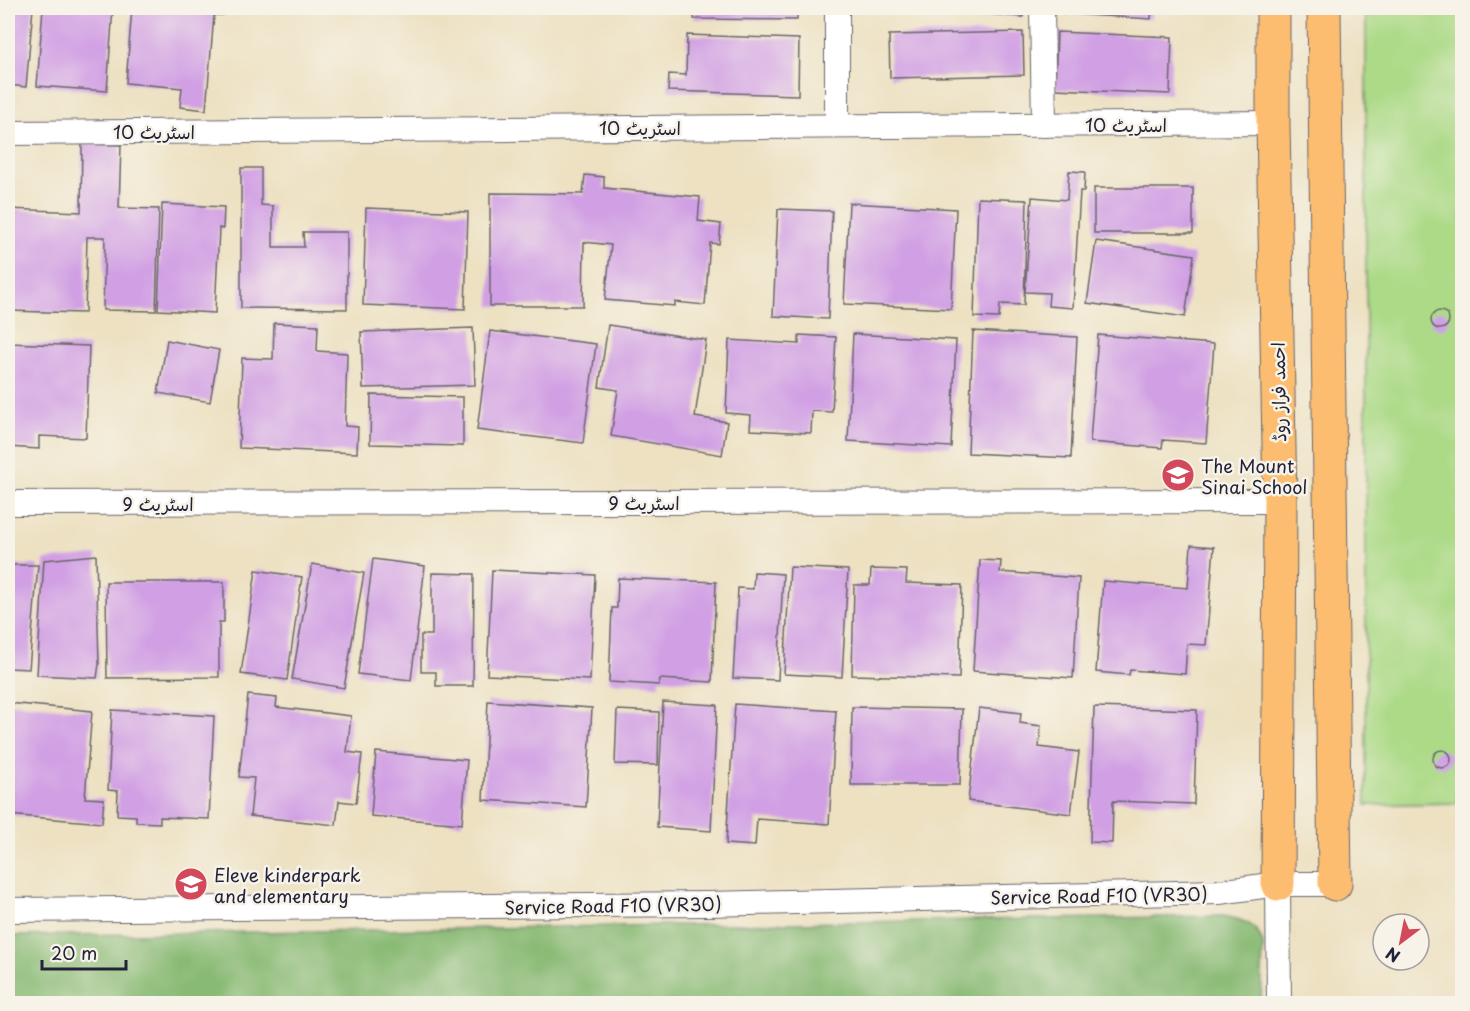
<svg xmlns="http://www.w3.org/2000/svg" width="1470" height="1011" font-family="'Playpen Sans','Playpen Sans Arabic',sans-serif">
  <style>
    .green { fill: #acda87; stroke: #677e61; stroke-width: 1.5 }
    .forest { fill: #89ba74; stroke: #566e58; stroke-width: 1.5 }
    .building { fill: #d1a0e4 }
    .lines { fill: none; stroke-linecap: round; stroke-linejoin: round }
    .street-casing { stroke: #69656a; stroke-width: 26 }
    .primary-casing { stroke: #69656a; stroke-width: 35 }
    .street { stroke: #fff; stroke-width: 24 }
    .primary { stroke: #fcbd6f; stroke-width: 33 }
    .labels { text-anchor: middle; dominant-baseline: central; stroke-width: 5; stroke-linejoin: round; paint-order: stroke }
    .street-label { font-size: 18px; fill: #22223b; stroke: #f7f3e8 }
    .poi-label { font-size: 18px; fill: #22223b; stroke: #f7f3e8; text-anchor: start }
  </style>
  <rect width="100%" height="100%" fill="#f7f3e8"/>
  <filter id="ink" filterUnits="userSpaceOnUse"><feTurbulence type="fractalNoise" baseFrequency=".0167" numOctaves="2"/><feDisplacementMap in="SourceGraphic" scale="12" xChannelSelector="R" yChannelSelector="G"/><feConvolveMatrix kernelMatrix="1 2 1 2 8 2 1 2 1" color-interpolation-filters="sRGB"/></filter>
  <filter id="wash" filterUnits="userSpaceOnUse"><feTurbulence type="fractalNoise" baseFrequency=".008" numOctaves="4" result="noise"/><feDisplacementMap in="SourceGraphic" scale="24" xChannelSelector="R" yChannelSelector="G"/><feGaussianBlur stdDeviation="1.35" result="paint"/><feColorMatrix in="noise" values="0 0 0 0 0 0 0 0 0 0 0 0 0 0 0 0 0 1.4 0 .05"/><feComposite in="paint" operator="in"/></filter>
  <g filter="url(#wash)">
    <rect width="100%" height="100%" fill="#ede1c2"/>
    <polygon class="green" points="1366,8 1462,8 1462,569 1457,803 1366,805"/>
    <path class="forest" d="M1223 916C1242 919 1258 924 1263 944L1261 1003H8V936Z"/>
    <g id="blocks">
      <g class="building">
        <polygon points="8,8 33,8 26,87 8,85"/>
        <polygon points="43,8 113,8 107,91 37,86"/>
        <polygon points="132,8 223,8 223,15 214,15 206,110 180,107 182,88 126,83"/>
        <polygon points="694,8 797,8 797,20 694,19"/>
        <polygon points="921,8 1023,8 1023,17 921,9"/>
        <polygon points="1058,8 1152,8 1151,19 1057,13"/>
        <polygon points="1023,32 1024,75 890,78 889,35"/>
        <polygon points="1057,32 1172,37 1170,94 1055,89"/>
        <polygon points="687,35 799,39 798,95 668,91 669,74 686,75"/>
        <polygon points="82,144 121,145 119,208 159,209 156,311 103,310 105,237 87,237 85,313 8,311 8,209 81,212"/>
        <polygon points="241,168 261,168 261,205 273,206 273,247 304,247 303,232 347,232 347,309 241,308"/>
        <polygon points="1069,171 1085,172 1084,191 1080,191 1073,308 1048,306 1049,293 1025,292 1032,197 1067,200"/>
        <polygon points="585,175 604,177 604,188 700,197 698,221 721,224 719,244 710,243 705,305 675,302 675,306 605,300 611,245 584,242 583,306 490,306 490,193 583,194"/>
        <rect x="1094" y="188" width="99" height="45"/>
        <polygon points="978,198 1027,200 1024,305 1000,304 999,318 974,317"/>
        <polygon points="849,203 956,209 951,309 844,304"/>
        <polygon points="162,204 224,207 223,229 219,228 215,313 158,310"/>
        <polygon points="366,208 468,212 465,309 363,305"/>
        <polygon points="778,209 832,211 828,319 773,316"/>
        <polygon points="1096,241 1194,255 1185,317 1087,303"/>
        <circle cx="1440" cy="320" r="9"/>
        <polygon points="274,323 318,325 317,351 347,353 345,426 358,427 357,453 239,448 242,358 273,359"/>
        <polygon points="608,325 706,340 695,417 727,422 722,455 611,436 618,390 599,387"/>
        <polygon points="473,328 475,385 363,388 361,332"/>
        <polygon points="490,331 596,344 583,443 477,430"/>
        <polygon points="973,331 1077,337 1071,458 968,453"/>
        <polygon points="853,334 956,340 951,447 848,441"/>
        <polygon points="799,335 836,337 832,412 812,411 811,433 750,430 751,415 726,413 729,340 799,344"/>
        <polygon points="1098,335 1214,344 1206,443 1163,440 1162,448 1090,442"/>
        <polygon points="167,340 219,350 210,402 158,393"/>
        <polygon points="8,343 89,346 86,438 39,436 39,449 8,447"/>
        <polygon points="371,395 463,397 463,446 370,444"/>
        <polygon points="1191,545 1214,547 1206,645 1187,644 1185,674 1130,670 1129,675 1096,672 1103,581 1188,588"/>
        <polygon points="96,555 99,664 97,678 37,675 44,560"/>
        <polygon points="373,559 425,566 411,680 358,674"/>
        <polygon points="980,560 1001,561 1000,572 1079,578 1073,678 973,671"/>
        <polygon points="312,564 364,573 344,688 292,679"/>
        <polygon points="8,565 38,565 29,669 8,668"/>
        <polygon points="790,567 848,570 842,677 784,674"/>
        <polygon points="871,569 907,570 906,583 962,585 959,678 852,675 854,585 870,585"/>
        <polygon points="256,570 302,577 287,680 241,674"/>
        <polygon points="492,570 595,575 590,680 487,675"/>
        <polygon points="754,572 783,574 778,680 733,678 738,588 753,589"/>
        <polygon points="432,573 474,574 473,686 436,686 436,672 421,672 421,635 432,635"/>
        <polygon points="618,578 716,582 712,682 660,679 659,685 609,682 612,608 617,608"/>
        <polygon points="106,582 224,582 224,622 219,622 219,677 107,678"/>
        <polygon points="248,695 277,698 276,707 351,716 347,752 362,754 356,803 339,801 336,825 250,816 254,778 239,777"/>
        <polygon points="488,701 592,708 586,807 483,800"/>
        <polygon points="663,702 717,705 711,831 657,827"/>
        <polygon points="8,703 92,711 85,798 104,799 102,823 8,815"/>
        <polygon points="735,704 836,711 829,824 757,819 755,846 726,844"/>
        <polygon points="852,707 962,709 960,785 851,785"/>
        <polygon points="1094,707 1197,710 1194,804 1113,801 1112,843 1090,842"/>
        <polygon points="979,708 1021,713 1020,723 1041,726 1039,747 1079,752 1071,814 968,801"/>
        <polygon points="112,710 214,716 209,819 160,817 160,823 136,822 136,816 117,815 118,791 108,790"/>
        <polygon points="617,710 659,712 658,765 615,764"/>
        <circle cx="1442" cy="759" r="9"/>
        <polygon points="376,752 467,760 462,824 371,816"/>
      </g>
    </g>
  </g>
  <g filter="url(#ink)">
    <use href="#blocks" fill-opacity="0" stroke="#69656a" stroke-width="1.5"/>
    <g class="lines">
      <g class="street-casing">
        <g id="street">
          <polyline points="837,8 837,126"/>
          <polyline points="1042,8 1044,125"/>
          <polyline points="8,133 1273,123"/>
          <polyline points="8,503 1280,501"/>
          <polyline points="1278,884 1279,1004"/>
          <polyline points="8,910 707,904 1219,892 1278,884 1335,884"/>
        </g>
      </g>
      <g class="primary-casing">
        <g id="primary">
          <polyline points="1273,8 1273,123 1280,501 1278,884"/>
          <polyline points="1324,8 1335,884"/>
        </g>
      </g>
      <use href="#street" class="street"/>
      <use href="#primary" class="primary"/>
    </g>
  </g>
  <defs>
    <g id="school-disc" transform="scale(1.725)"><circle r="9.5" fill="#d1495b" stroke="#f7f3e8"/><path d="M0-5L7-2L0 1L-7-2ZM-4 1L0 2.5L4 1V4Q0 6-4 4Z" fill="#fff"/></g>
  </defs>
  <g fill-rule="evenodd">
    <use href="#school-disc" x="1178" y="475"/>
    <use href="#school-disc" x="191" y="884"/>
  </g>
  <g class="labels">
    <g class="street-label">
      <text x="1126" y="124">اسٹریٹ 10</text>
      <text x="640" y="127">اسٹریٹ 10</text>
      <text x="154" y="131">اسٹریٹ 10</text>
      <text transform="translate(1278 392) rotate(-91)">احمد فراز روڈ</text>
      <text x="644" y="502">اسٹریٹ 9</text>
      <text x="158" y="503">اسٹریٹ 9</text>
      <text transform="translate(1099 895) rotate(-1)">Service Road F10 (VR30)</text>
      <text transform="translate(613 905) rotate(-1)">Service Road F10 (VR30)</text>
    </g>
    <g class="poi-label">
      <text x="1201" y="465">The Mount<tspan x="1201" dy="21">Sinai School</tspan></text>
      <text x="214" y="874">Eleve kinderpark<tspan x="214" dy="21">and elementary</tspan></text>
    </g>
  </g>
  <rect width="1470" height="1011" fill="none" stroke="#f7f3e8" stroke-width="30"/>
  <g transform="translate(1401 942) rotate(212)"><circle r="28" fill="#f7f3e8" stroke="#a29fa3" stroke-width="1.5"/>
  <path d="M0-4.5L10 22L0 15L-10 22Z" fill="#d1495b"/>
  <text y="-9" font-size="16" font-weight="bold" text-anchor="middle" fill="#22223b">N</text>
  </g>
  <path d="M42 960v9h84v-9" fill="none" stroke="#22223b" stroke-width="3"/>
  <text x="51" y="960" font-size="18" fill="#22223b" stroke="#f7f3e8" stroke-width="4.5" paint-order="stroke">20 m</text>
</svg>
